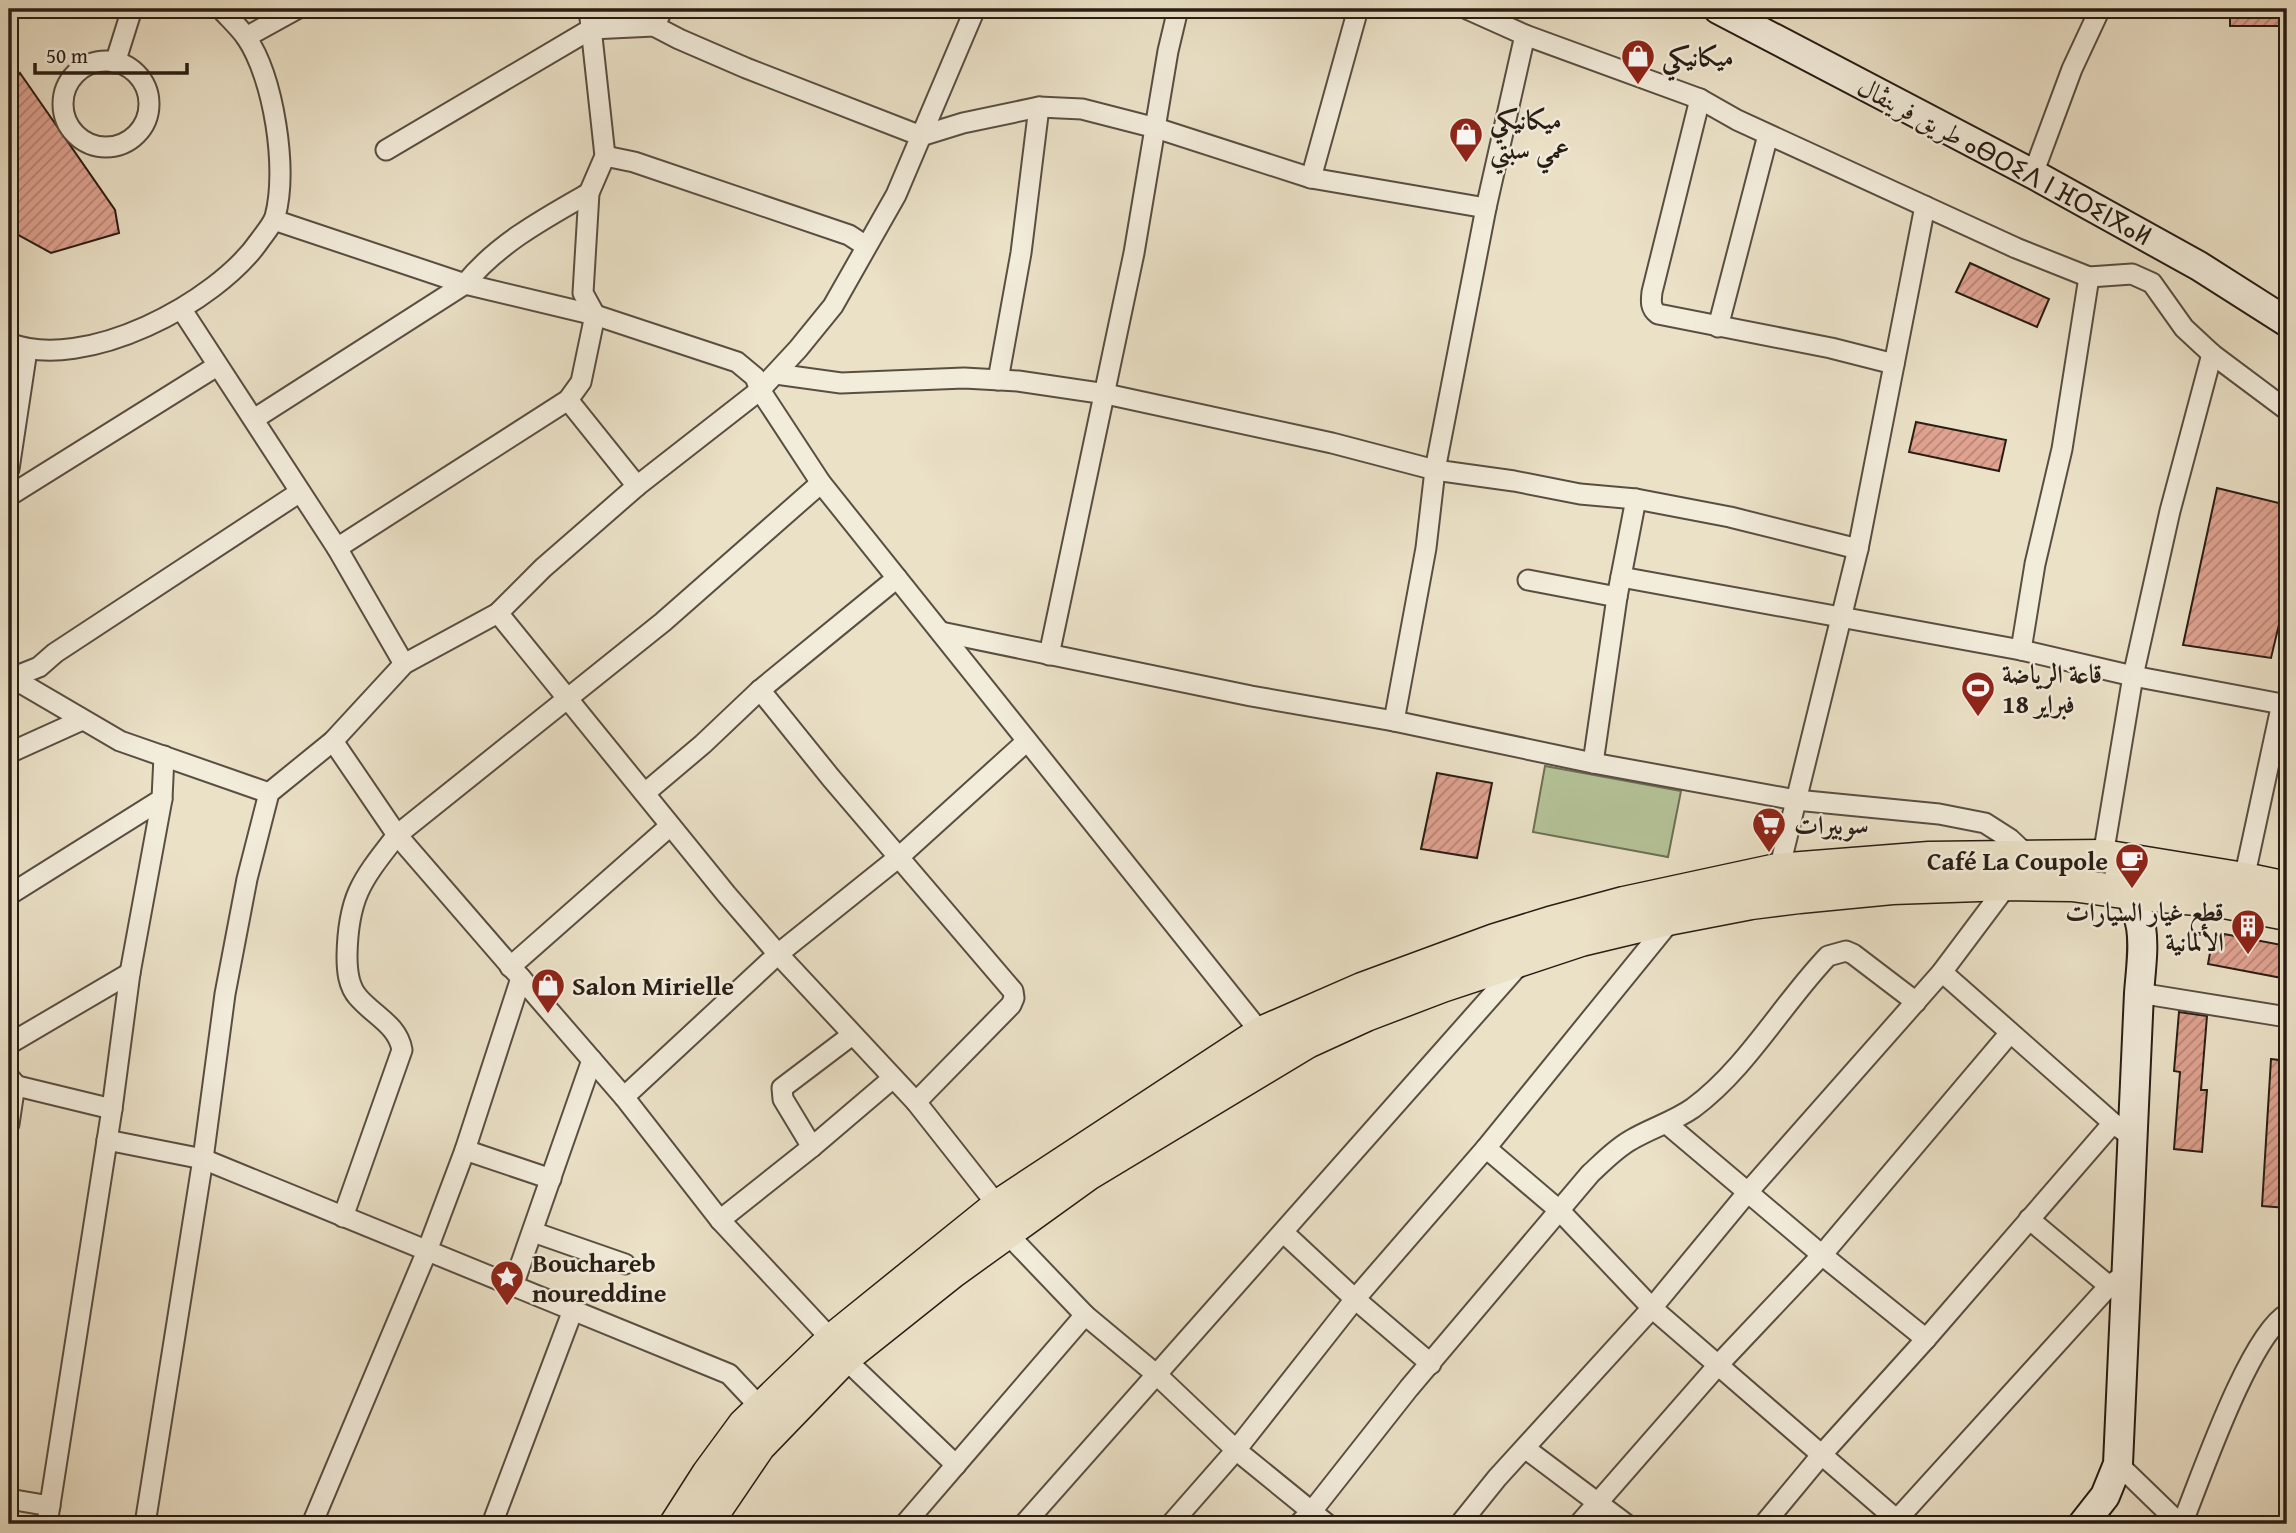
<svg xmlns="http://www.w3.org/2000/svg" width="2296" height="1533" font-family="'Gentium Book Plus',Amiri,'Noto Sans Tifinagh',serif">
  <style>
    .green { fill: #b5c398; stroke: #6e7056; stroke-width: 2 }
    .building { fill: url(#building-hatch); stroke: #281d15; stroke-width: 2 }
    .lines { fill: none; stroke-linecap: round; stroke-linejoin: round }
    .street-casing { stroke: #594e42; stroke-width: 23 }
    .secondary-casing { stroke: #281d15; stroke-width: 32 }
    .primary-casing { stroke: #281d15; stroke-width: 35 }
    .street { stroke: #f2ecdb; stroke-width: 19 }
    .secondary { stroke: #f2ecdb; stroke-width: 28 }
    .primary { stroke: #ebe1c7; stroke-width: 32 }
    .labels { text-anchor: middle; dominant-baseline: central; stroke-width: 5; stroke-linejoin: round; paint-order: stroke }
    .poi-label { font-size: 26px; font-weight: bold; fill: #281d15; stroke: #f2ecdb; text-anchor: start }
    .street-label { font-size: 26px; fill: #281d15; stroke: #f2ecdb }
  </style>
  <defs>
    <pattern id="building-hatch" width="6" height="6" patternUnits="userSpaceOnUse" patternTransform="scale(1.75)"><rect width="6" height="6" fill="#e0a391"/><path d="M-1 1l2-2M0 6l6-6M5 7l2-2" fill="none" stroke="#b68475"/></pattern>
  </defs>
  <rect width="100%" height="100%" fill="#ebe1c7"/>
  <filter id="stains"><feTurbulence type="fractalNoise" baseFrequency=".00286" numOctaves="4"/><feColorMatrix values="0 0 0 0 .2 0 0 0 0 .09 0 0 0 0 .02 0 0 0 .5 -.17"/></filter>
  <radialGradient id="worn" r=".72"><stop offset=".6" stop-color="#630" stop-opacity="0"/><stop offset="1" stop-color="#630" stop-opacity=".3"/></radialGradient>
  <polygon class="green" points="1545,766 1681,791 1668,857 1533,832"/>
  <g class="building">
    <rect x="2230" y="9" width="57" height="17"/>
    <polygon points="20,73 115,210 119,233 51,253 9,230 9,87"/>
    <polygon points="1970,263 2049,299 2037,327 1956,292"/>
    <polygon points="1916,422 2006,440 1999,471 1909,452"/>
    <polygon points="2217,488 2287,505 2287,591 2271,658 2183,645"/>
    <polygon points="1437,773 1492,783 1477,858 1421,849"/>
    <polygon points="2224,934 2287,946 2287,979 2208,964 2213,937 2223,939"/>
    <polygon points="2179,1012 2207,1016 2201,1090 2207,1090 2202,1152 2174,1149 2180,1072 2174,1071"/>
    <polygon points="2271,1059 2287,1061 2287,1208 2262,1206"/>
  </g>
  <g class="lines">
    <g class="street-casing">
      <g id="street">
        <polyline points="1467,9 1525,35 1700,99 1737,120 2016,248 2089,277 2132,274 2152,283 2184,328 2212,354 2287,410"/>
        <polyline points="654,26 663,9"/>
        <polyline points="246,37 297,9"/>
        <circle cx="106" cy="104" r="43"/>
        <polyline points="115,63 132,9"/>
        <path d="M1700 99 1652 292C1651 301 1650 308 1658 314L1831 348 1894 364"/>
        <polyline points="386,150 591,29 654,26 679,39 746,68 921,136 963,123 1039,107 1082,109 1156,128 1311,178 1486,208"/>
        <polyline points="605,156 634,162 849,235 866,246"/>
        <polyline points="2033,174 2072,69 2100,9"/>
        <polyline points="1311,178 1358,9"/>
        <polyline points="274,220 465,284 595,315 737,362 755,377 760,390 821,483 1261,1033"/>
        <polyline points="182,310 337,548 404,664"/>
        <polyline points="1718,327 1768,135"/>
        <path d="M9 343C84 373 217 303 260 240 265 233 272 225 275 217 288 169 274 78 246 37 239 27 229 18 221 9"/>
        <polyline points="776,374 841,383 964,378 1018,381 1106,394 1332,443 1435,470 1514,481 1580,494 1636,499 1730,517 1858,549"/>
        <polyline points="998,380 1021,253 1039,107"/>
        <polyline points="568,400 637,486"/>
        <path d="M254 419 465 284C497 244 545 218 589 193"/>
        <polyline points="9,469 27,350"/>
        <polyline points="9,496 217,366"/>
        <polyline points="337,548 568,400 581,382 595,315 583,293 589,193 605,156 589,9"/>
        <polyline points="1621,577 2021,650 2133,676 2287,705"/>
        <polyline points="1528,580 1617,597"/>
        <polyline points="498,613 727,895 778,954 916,1102 998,1206"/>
        <polyline points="941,632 1251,696 1394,721 1593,763 1796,800 1939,814 1985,823 2010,839 2027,855"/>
        <polyline points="2021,650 2035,564 2062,449 2089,277"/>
        <polyline points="1049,655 1134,253 1168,51 1178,9"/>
        <polyline points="9,679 39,667 55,653 300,492"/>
        <polyline points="14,679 120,741 269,793"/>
        <polyline points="760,690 831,778 1013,991 1014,998 1011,1005 916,1102"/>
        <polyline points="1394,721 1426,548 1435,470 1486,208 1525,35"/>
        <polyline points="333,741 397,835 624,1097 720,1220 832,1340"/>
        <polyline points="9,753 82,720"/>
        <polyline points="1593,763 1617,597 1636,499"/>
        <polyline points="645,793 703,744 760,690 897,578"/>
        <polyline points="2103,856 2133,676 2170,511 2212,354"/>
        <polyline points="1777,878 1858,549 1925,206"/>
        <polyline points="2244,879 2282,703"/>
        <polyline points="9,895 162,799 164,756"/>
        <polyline points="510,967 670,826"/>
        <polyline points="1942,972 2113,1123"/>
        <polyline points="2139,993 2287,1017"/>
        <polyline points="9,1044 130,973"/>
        <polyline points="9,1077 15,1084 9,1124"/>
        <polyline points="9,1084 112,1109"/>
        <polyline points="624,1097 778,954 899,857 1027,741"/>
        <polyline points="1667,1124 1822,1255 1926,1339"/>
        <polyline points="107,1140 203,1159 729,1374 761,1408"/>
        <polyline points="812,1147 783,1099 782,1088 852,1035"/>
        <polyline points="1486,1148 1560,1211 1652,1308 1897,1520 1905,1524"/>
        <polyline points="465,1150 551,1179"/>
        <path d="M343 1217 402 1050C398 1025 373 1015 358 997 348 986 347 970 347 956 348 896 362 880 397 835L663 622 821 483"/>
        <polyline points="2029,1219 2109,1286 2117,1280"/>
        <polyline points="720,1220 812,1147 893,1078"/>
        <polyline points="999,1225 1085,1315 1157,1375 1236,1450 1327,1524"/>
        <polyline points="533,1232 625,1264"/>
        <polyline points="1284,1233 1355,1299 1431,1364"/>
        <polyline points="513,1286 592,1060"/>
        <polyline points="844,1358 956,1465"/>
        <polyline points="1526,1449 1626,1524"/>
        <polyline points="2118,1464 2180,1524"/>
        <polyline points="9,1499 50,1506"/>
        <polyline points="47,1524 112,1109 130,973 162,799"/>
        <polyline points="145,1524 203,1159 225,994 247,879 269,793 333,741 404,664 498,613 543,568 637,486 760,390 798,349 833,306 896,195 975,9"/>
        <polyline points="312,1524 427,1251 465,1150 521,978"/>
        <polyline points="492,1524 573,1310"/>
        <polyline points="905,1524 1085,1315"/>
        <polyline points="1024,1524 1520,964"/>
        <polyline points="1171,1524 1236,1450 1355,1299 1486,1148 1672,919"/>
        <path d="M1299 1524 1312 1511 1409 1388 1590 1174C1603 1162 1615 1149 1631 1140 1651 1128 1673 1122 1693 1108 1747 1068 1782 1004 1828 956L1846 951 1853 954 1916 1002"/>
        <polyline points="1460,1524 1497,1478 1652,1308 1747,1193 1942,972 2008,884"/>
        <polyline points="1579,1524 1719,1364 1822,1255 2010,1033"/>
        <polyline points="1764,1524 1823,1453 1926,1339 2113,1123 2133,1138"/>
        <polyline points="1893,1524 2109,1286"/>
        <path d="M2182 1524C2200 1480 2249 1336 2287 1314"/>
      </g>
    </g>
    <g class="secondary-casing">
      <g id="secondary">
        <polyline points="1718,9 2033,174 2199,266 2287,322"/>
        <path d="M2083 1524 2105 1496 2118 1464 2139 993C2143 945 2149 919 2119 878"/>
      </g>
    </g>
    <g class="primary-casing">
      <g id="primary">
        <polyline points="676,1524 708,1474 744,1425 832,1340 998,1206 1261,1033 1362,989 1495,940 1550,923 1624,903 1777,870 1929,858 2103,856 2244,879 2287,888"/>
        <polyline points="706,1524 759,1446 844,1358 952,1272 1088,1174 1307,1042 1366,1015 1442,986 1581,940 1673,918 1751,903 1799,897 1892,888 2008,884 2072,885 2130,893 2219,901 2287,914"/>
      </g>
    </g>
    <use href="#street" class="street"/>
    <use href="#secondary" class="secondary"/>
    <use href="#primary" class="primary"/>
  </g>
  <defs>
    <g id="shop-pin" transform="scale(1.75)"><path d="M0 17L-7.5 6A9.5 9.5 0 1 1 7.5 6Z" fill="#8f2418" stroke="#f2ecdb"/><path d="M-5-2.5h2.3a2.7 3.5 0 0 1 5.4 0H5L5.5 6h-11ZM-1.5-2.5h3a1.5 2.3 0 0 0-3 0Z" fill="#fff"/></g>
    <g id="stadium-pin" transform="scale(1.75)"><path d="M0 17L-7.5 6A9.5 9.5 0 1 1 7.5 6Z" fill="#8f2418" stroke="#f2ecdb"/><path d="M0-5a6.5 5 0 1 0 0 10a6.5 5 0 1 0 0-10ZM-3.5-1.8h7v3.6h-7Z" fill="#fff"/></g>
    <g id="supermarket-pin" transform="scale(1.75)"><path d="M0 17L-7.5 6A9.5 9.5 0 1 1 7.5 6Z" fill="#8f2418" stroke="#f2ecdb"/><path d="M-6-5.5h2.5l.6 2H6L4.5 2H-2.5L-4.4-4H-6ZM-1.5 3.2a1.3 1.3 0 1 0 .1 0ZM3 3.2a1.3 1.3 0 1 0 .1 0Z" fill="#fff"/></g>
    <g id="cafe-pin" transform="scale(1.75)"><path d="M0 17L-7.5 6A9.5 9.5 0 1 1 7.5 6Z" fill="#8f2418" stroke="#f2ecdb"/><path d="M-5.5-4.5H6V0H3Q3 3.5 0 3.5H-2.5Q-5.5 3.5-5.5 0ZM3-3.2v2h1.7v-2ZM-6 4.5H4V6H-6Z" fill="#fff"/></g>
    <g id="building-pin" transform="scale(1.75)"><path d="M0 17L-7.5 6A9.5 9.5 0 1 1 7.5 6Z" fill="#8f2418" stroke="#f2ecdb"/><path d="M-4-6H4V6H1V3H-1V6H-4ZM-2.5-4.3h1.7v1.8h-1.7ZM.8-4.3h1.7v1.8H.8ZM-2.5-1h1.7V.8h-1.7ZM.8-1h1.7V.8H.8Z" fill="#fff"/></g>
    <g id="sight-pin" transform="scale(1.75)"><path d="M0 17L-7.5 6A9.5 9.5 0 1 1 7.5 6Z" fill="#8f2418" stroke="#f2ecdb"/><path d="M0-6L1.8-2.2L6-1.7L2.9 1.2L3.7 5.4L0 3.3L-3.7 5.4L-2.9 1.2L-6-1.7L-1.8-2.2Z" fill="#fff"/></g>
  </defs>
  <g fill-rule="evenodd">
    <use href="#shop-pin" x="1638" y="56"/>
    <use href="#shop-pin" x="1466" y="134"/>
    <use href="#stadium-pin" x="1978" y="688"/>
    <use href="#supermarket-pin" x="1769" y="824"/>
    <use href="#cafe-pin" x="2132" y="860"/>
    <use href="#building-pin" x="2248" y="926"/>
    <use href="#shop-pin" x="548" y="985"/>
    <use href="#sight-pin" x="507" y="1277"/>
  </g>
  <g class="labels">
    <g class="poi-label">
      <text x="1662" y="56">ميكانيكي</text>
      <text x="1490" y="119">ميكانيكي<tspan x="1490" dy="30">عمي سبتي</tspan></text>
      <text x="2002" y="673">قاعة الرياضة<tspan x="2002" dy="30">18 فبراير</tspan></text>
      <text x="1794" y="824">سوبيرات</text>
      <text x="2108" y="860" text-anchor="end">Café La Coupole</text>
      <text x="2224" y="911" text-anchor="end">قطع غيار السيارات<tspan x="2224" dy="30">الألمانية</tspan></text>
      <text x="572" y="985">Salon Mirielle</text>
      <text x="532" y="1262">Bouchareb<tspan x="532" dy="30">noureddine</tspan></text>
    </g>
    <g class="street-label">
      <text transform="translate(2005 161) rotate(28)">طريق فرينڨال ⴰⴱⵔⵉⴷ ⵏ ⴼⵔⵉⵏⴳⴰⵍ</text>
    </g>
  </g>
  <rect width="2296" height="1533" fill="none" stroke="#ebe1c7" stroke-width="35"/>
  <rect x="10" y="10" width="2275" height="1512" fill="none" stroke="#281d15" stroke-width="3.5"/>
  <rect x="18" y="18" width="2261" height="1498" fill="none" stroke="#281d15" stroke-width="2"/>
  <path d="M35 63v10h152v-10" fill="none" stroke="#281d15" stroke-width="3.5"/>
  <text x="46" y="63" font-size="21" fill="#281d15" stroke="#f2ecdb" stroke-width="5" paint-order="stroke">50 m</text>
  <rect width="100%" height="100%" filter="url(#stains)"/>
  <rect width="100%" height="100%" fill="url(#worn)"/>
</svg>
